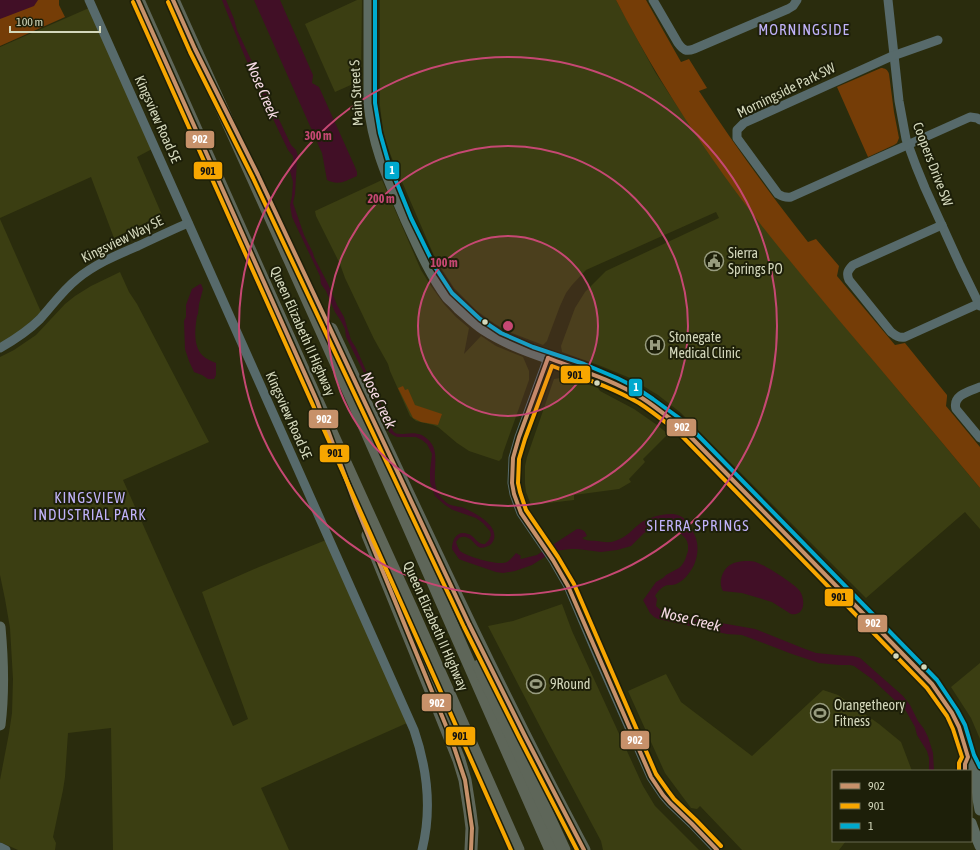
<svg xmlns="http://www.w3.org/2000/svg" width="980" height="850" font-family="'Asap Condensed',sans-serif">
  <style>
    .built { fill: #3b3e12 }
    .green { fill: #753d07 }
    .water { fill: #410f26 }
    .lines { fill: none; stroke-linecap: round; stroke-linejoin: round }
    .minor { stroke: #576a6b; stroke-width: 9 }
    .major { stroke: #5d6b62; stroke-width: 11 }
    .highway { stroke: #5e6659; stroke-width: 13 }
    .bus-1-casing { stroke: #1d1f09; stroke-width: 7 }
    .bus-2-casing { stroke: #1d1f09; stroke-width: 7 }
    .bus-3-casing { stroke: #1d1f09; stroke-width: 7 }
    .bus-1 { stroke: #c7916a; stroke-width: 4 }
    .bus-2 { stroke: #f7a600; stroke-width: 4 }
    .bus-3 { stroke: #00a9ce; stroke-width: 4 }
    .ring { fill: none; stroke: #c64873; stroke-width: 2 }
    .bus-dot { fill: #d4d8bc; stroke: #1d1f09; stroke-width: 1.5 }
    .labels { text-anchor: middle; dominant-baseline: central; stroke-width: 4; stroke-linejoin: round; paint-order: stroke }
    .street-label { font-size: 14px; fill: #d4d8bc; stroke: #1d1f09 }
    .poi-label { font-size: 14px; fill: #d4d8bc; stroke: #1d1f09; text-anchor: start }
    .neighbourhood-label { font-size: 15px; letter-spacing: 1px; fill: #c0b2f9; stroke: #1d1f09 }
    .water-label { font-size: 15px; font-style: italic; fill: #f7dae5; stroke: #1d1f09 }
    .centre { fill: #c64873; stroke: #1d1f09; stroke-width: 2 }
    .ring-label { font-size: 12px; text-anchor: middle; font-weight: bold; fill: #c64873; stroke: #1d1f09; stroke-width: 4; stroke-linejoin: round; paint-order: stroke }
    .line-badge { stroke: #1d1f09; stroke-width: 1.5 }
    .badge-label { font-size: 11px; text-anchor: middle; font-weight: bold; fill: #fff }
    .pale-badge-label { font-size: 11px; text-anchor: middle; font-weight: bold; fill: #111 }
  </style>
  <rect width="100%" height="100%" fill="#2a2c0d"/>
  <g class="built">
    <polygon points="357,0 362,0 361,81 353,84 335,92 305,24"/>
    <polygon points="380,0 616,0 655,72 681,112 788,258 980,488 980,529 965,512 866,598 681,413 658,395 630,378 601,366 562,352 561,346 575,308 585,292 606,271 719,218 716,212 586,270 572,285 566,293 560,306 548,338 547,341 543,345 507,331 495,324 477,311 454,288 441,268 435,258 393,161 386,143 383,130 380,106"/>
    <polygon points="89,8 152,149 137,157 162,215 114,238 91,177 0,218 0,47"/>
    <polygon points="382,180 421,270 431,286 444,304 456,317 469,328 464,354 481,336 496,346 523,357 529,371 529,380 503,453 502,458 499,461 469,451 457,443 438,427 433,425 416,421 410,416 390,371 388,364 374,339 345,278 340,264 316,216 315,211"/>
    <polygon points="0,219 41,312 21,330 10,338 0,343"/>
    <polygon points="120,272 129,292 137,304 209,442 123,480 233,726 248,719 202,592 259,567 326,540 407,723 261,788 289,850 113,850 111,728 68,733 65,777 63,790 53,837 56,843 55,850 18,850 0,842 0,780 9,733 12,713 13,679 10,628 5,599 0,575 0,357 14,350 36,335 65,304 75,296 91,286"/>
    <polygon points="561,378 575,380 598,388 600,391 634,409 657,425 668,434 643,459 645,462 629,479 631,482 619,489 574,495 574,500 531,505 526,492 525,484 525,466 527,457 554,379"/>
    <polygon points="562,604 572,631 643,786 655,806 699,850 603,850 601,841 547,740 488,626 513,621"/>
    <polygon points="980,663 980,739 971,718 951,687"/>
    <polygon points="666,674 681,702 752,756 823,690 838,695 879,724 901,742 912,771 833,771 833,841 846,841 839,850 742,850 700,806 697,809 691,808 665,773 628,691"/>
  </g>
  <g class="green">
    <polygon points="0,0 59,0 59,5 65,17 0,46"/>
    <path d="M616 0H646L681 62 689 59 707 88 699 91C733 143 769 193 808 242L816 239 839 266 837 276 895 345 905 343 947 395V397L946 406 980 447V488C933 432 886 375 838 319 794 266 750 214 711 157 676 107 644 54 616 0Z"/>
    <path d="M881 68C885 68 888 70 889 74L894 112 899 138 897 143 894 145 868 157 837 87Z"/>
    <polygon points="403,386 405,390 408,389 415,405 442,414 438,425 421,422 413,418 398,388"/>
  </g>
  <g class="water">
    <polygon points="0,0 38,0 34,6 0,19"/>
    <path d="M222 0H226L234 19 237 30 291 145 296 150 298 156 297 160 295 194 293 203 304 235 313 253 314 257 328 284 337 305 344 317 351 340 356 348 382 407 390 415V417L387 418 393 431C400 440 417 424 431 443 443 459 424 487 447 503 451 506 456 506 461 507 472 511 498 524 494 539 493 542 491 545 488 546 476 552 476 541 468 538 465 536 462 537 459 538L456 542C457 545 458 548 460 551 468 557 498 566 507 562 510 560 514 556 516 553L521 556 520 558 521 559 537 555 577 529C583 529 585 531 587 536L582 538C587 542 591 540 597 541 603 542 609 543 615 541 628 537 632 529 642 522 651 517 670 511 680 516 685 518 690 525 692 530 699 541 699 553 694 565 690 573 682 584 672 585 671 585 670 585 669 585 663 585 658 591 655 596L657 599 656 606C660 610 664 612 670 614L755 629 805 649 816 653 837 655 853 656 860 658 903 696 910 705 918 721 924 729 928 737 933 753 934 771H929V758L927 751 917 735 915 727 906 711 902 707 872 679 854 666 850 665H839L819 663 792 654 742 635 727 634 658 619 654 617 650 613 643 600 644 599 656 582 663 578 666 575 679 568 682 565 685 560 688 551V545L687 541 685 538 677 530 678 528 676 525 673 527 668 524 660 525 644 533 631 546 617 550 601 552 578 549H570L554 551 532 565 515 571 503 573 496 572 464 561 459 559 452 549C452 540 457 530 468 534 476 536 475 544 485 544L489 540 491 535 490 531 483 523 476 518 453 510 445 505 435 496 430 482V471L432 454 427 444 422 440 416 437H397L393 435 389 432 383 415 377 404 364 373 346 337 345 329 341 321 335 312 326 291 321 284 320 276 292 217 290 205 292 196 293 182 290 171 291 164 293 160V156L288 150 250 71 248 64 240 45Z"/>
    <path d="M254 0H280L313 75 312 83 319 87 355 167 357 172V176C345 181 339 186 327 180L322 153Z"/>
    <path d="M200 284H201L203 289 199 304 198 314 197 316C195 328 193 345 202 355 206 359 211 361 216 363V375L214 379H208L202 375 194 372 189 361 185 349 184 321 186 317V305L192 289Z"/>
    <path d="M746 561C750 561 754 561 758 563 766 566 793 583 799 590 806 599 805 617 791 614L772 602 742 593 723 591C718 583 722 570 730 565 735 562 740 561 746 561Z"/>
  </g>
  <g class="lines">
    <g class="minor">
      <path d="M89 0 414 730C427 768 432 810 422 850"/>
      <path d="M653 0 678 43C683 50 686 52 694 49L788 9 793 6 797 0"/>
      <polyline points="888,0 899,101 906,139 916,166 925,188 960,265 980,306"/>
      <path d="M938 40 890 57 744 123 737 130V138L778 194C783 197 786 198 791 197L970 117 977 118 980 120"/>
      <path d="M942 225 853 265C848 270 846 273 849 280L891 332C896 336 899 338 905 337L980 303"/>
      <path d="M0 348C14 340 28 331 40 319 52 306 62 291 77 279 95 264 117 255 138 246 155 238 172 230 188 223"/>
      <polyline points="548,358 519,437 513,458 512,483 514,494 518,505 521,513 553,560 568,586 599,659 651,777 663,795 670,803 692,824 717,850"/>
      <path d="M980 387C970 391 952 395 956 409L980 438"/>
      <polyline points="0,847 6,850"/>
    </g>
    <g class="major">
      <path d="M369 0V103C373 147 389 180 406 220 418 246 430 274 447 297 451 301 455 304 458 308 466 315 474 323 483 329 523 355 572 363 614 383 639 395 661 411 682 428L932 684 952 713 959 727 968 757 976 772 978 799 980 810"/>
      <path d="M0 627C3 660 4 693 0 725"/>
      <polyline points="965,771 965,764 968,757"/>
      <polyline points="971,823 975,834 980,846"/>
    </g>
    <g class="highway">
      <polyline points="138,0 317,401 411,608 518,850"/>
      <polyline points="173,0 356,407 551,850"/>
      <path d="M331 329C413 504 493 680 584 850"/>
      <polyline points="368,535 437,705 459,760 465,780 470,812 472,828 471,850"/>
      <polyline points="479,666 564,850"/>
    </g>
    <g class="bus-1-casing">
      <g id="bus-1">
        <polyline points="138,0 317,401 356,506 451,738 465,780 472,828 471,850"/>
        <polyline points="173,0 195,49 258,175 469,624 525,736 584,850"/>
        <path d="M548 358C580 370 613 380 642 398 656 407 669 418 682 428L932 684 952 713 959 727 968 757 965 764V771"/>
        <polyline points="548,358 519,437 513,458 512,483 514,494 521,513 553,560 568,586 651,777 663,795 670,803 692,824 717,850"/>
      </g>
    </g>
    <g class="bus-2-casing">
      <g id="bus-2">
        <path d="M133 2C259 285 386 567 511 850"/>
        <polyline points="168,2 190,52 253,178 464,627 520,739 577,850"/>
        <path d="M721 846 696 820 674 799 668 791 656 774 574 584 558 557 526 510 520 492 518 483 519 459 525 439 552 366C581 377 611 387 639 403 653 412 665 422 678 432L927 688 947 716 953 729 962 757 959 763V771"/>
      </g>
    </g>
    <g class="bus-3-casing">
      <polyline id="bus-3" points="375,0 375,103 380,133 388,161 411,218 435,267 452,293 480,319 501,333 533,347 584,364 617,378 635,387 653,399 686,423 937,680 957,710 965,725 974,755 980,767"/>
    </g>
    <use href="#bus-1" class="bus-1"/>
    <use href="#bus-2" class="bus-2"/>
    <use href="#bus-3" class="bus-3"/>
  </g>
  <circle cx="508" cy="326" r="90" fill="#c64873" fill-opacity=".12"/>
  <g class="ring">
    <circle cx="508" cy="326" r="90"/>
    <circle cx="508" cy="326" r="180"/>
    <circle cx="508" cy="326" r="269"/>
  </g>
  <defs>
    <g id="civic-ring" transform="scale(1)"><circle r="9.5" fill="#1d1f09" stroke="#989c7f" stroke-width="1.5"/><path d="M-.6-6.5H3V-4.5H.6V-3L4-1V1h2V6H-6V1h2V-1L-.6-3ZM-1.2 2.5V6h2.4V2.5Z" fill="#989c7f"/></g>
    <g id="hospital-ring" transform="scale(1)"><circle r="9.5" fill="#1d1f09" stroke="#989c7f" stroke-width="1.5"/><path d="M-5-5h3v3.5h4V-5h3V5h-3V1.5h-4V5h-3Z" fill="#989c7f"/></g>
    <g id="stadium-ring" transform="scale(1)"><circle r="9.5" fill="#1d1f09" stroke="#989c7f" stroke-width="1.5"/><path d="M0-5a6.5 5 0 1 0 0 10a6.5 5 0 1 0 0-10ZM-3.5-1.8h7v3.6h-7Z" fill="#989c7f"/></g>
  </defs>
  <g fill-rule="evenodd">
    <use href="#civic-ring" x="714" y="261"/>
    <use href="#hospital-ring" x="655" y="345"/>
    <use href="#stadium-ring" x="536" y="684"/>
    <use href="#stadium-ring" x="820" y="713"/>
  </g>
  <g class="bus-dot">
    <circle cx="485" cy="322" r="3.5"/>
    <circle cx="597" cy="383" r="3.5"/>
    <circle cx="896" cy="656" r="3.5"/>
    <circle cx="924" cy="667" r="3.5"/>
  </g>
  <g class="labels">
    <g class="street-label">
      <text transform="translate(786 90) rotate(-26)">Morningside Park SW</text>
      <text transform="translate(356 93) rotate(-93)">Main Street S</text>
      <text transform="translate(158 119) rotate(66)">Kingsview Road SE</text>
      <text transform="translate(933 164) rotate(69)">Coopers Drive SW</text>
      <text transform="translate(122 239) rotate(-26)">Kingsview Way SE</text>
      <text transform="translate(303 331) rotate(66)">Queen Elizabeth II Highway</text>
      <text transform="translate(289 415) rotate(66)">Kingsview Road SE</text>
      <text transform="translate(436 626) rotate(66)">Queen Elizabeth II Highway</text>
    </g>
    <g class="poi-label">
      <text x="728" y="253">Sierra<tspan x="728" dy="16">Springs PO</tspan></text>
      <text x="669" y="337">Stonegate<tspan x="669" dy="16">Medical Clinic</tspan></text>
      <text x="550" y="684">9Round</text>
      <text x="834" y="705">Orangetheory<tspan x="834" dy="16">Fitness</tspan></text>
    </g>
    <g class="neighbourhood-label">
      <text x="804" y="29">MORNINGSIDE</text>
      <text x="90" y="497">KINGSVIEW<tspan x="90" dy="17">INDUSTRIAL PARK</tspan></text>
      <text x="698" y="525">SIERRA SPRINGS</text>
    </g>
    <g class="water-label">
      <text transform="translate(263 90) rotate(67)">Nose Creek</text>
      <text transform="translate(379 400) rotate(64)">Nose Creek</text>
      <text transform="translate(691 619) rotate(14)">Nose Creek</text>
    </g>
  </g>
  <circle cx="508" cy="326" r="6" class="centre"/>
  <g class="ring-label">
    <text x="318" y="140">300 m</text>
    <text x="381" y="203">200 m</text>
    <text x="444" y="267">100 m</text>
  </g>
  <g class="line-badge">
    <rect x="185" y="130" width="30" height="19" rx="4" fill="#c7916a"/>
    <rect x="384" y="161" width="16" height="19" rx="4" fill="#00a9ce"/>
    <rect x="193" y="161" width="30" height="19" rx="4" fill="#f7a600"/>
    <rect x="560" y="365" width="31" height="19" rx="4" fill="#f7a600"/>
    <rect x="628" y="378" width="15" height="19" rx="4" fill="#00a9ce"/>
    <rect x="308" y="409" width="31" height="20" rx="4" fill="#c7916a"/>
    <rect x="666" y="418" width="31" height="19" rx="4" fill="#c7916a"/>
    <rect x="319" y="444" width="31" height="19" rx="4" fill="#f7a600"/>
    <rect x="824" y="588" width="30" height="19" rx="4" fill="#f7a600"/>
    <rect x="857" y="614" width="31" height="19" rx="4" fill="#c7916a"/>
    <rect x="421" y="693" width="31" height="19" rx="4" fill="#c7916a"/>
    <rect x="445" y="726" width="31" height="20" rx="4" fill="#f7a600"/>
    <rect x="620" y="730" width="30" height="20" rx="4" fill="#c7916a"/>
  </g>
  <g class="badge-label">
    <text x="200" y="143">902</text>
    <text x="392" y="174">1</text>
    <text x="636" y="391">1</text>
    <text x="324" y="423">902</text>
    <text x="682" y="431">902</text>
    <text x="873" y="627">902</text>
    <text x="437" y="707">902</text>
    <text x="635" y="744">902</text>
  </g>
  <g class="pale-badge-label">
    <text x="208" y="175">901</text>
    <text x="575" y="379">901</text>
    <text x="335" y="457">901</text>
    <text x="839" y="601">901</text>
    <text x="460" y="740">901</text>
  </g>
  <rect x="832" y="770" width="140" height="72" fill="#1d1f09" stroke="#666951"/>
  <rect x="840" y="783" width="20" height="6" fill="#c7916a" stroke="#666951"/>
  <text x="868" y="790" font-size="12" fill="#d4d8bc">902</text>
  <rect x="840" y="803" width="20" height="6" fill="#f7a600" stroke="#666951"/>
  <text x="868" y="810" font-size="12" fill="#d4d8bc">901</text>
  <rect x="840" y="823" width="20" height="6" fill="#00a9ce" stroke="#666951"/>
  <text x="868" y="830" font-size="12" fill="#d4d8bc">1</text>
  <path d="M10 26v6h90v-6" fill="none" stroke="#d4d8bc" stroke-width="2"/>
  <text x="16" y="26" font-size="12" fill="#d4d8bc" stroke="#1d1f09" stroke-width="3" paint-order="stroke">100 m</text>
</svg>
